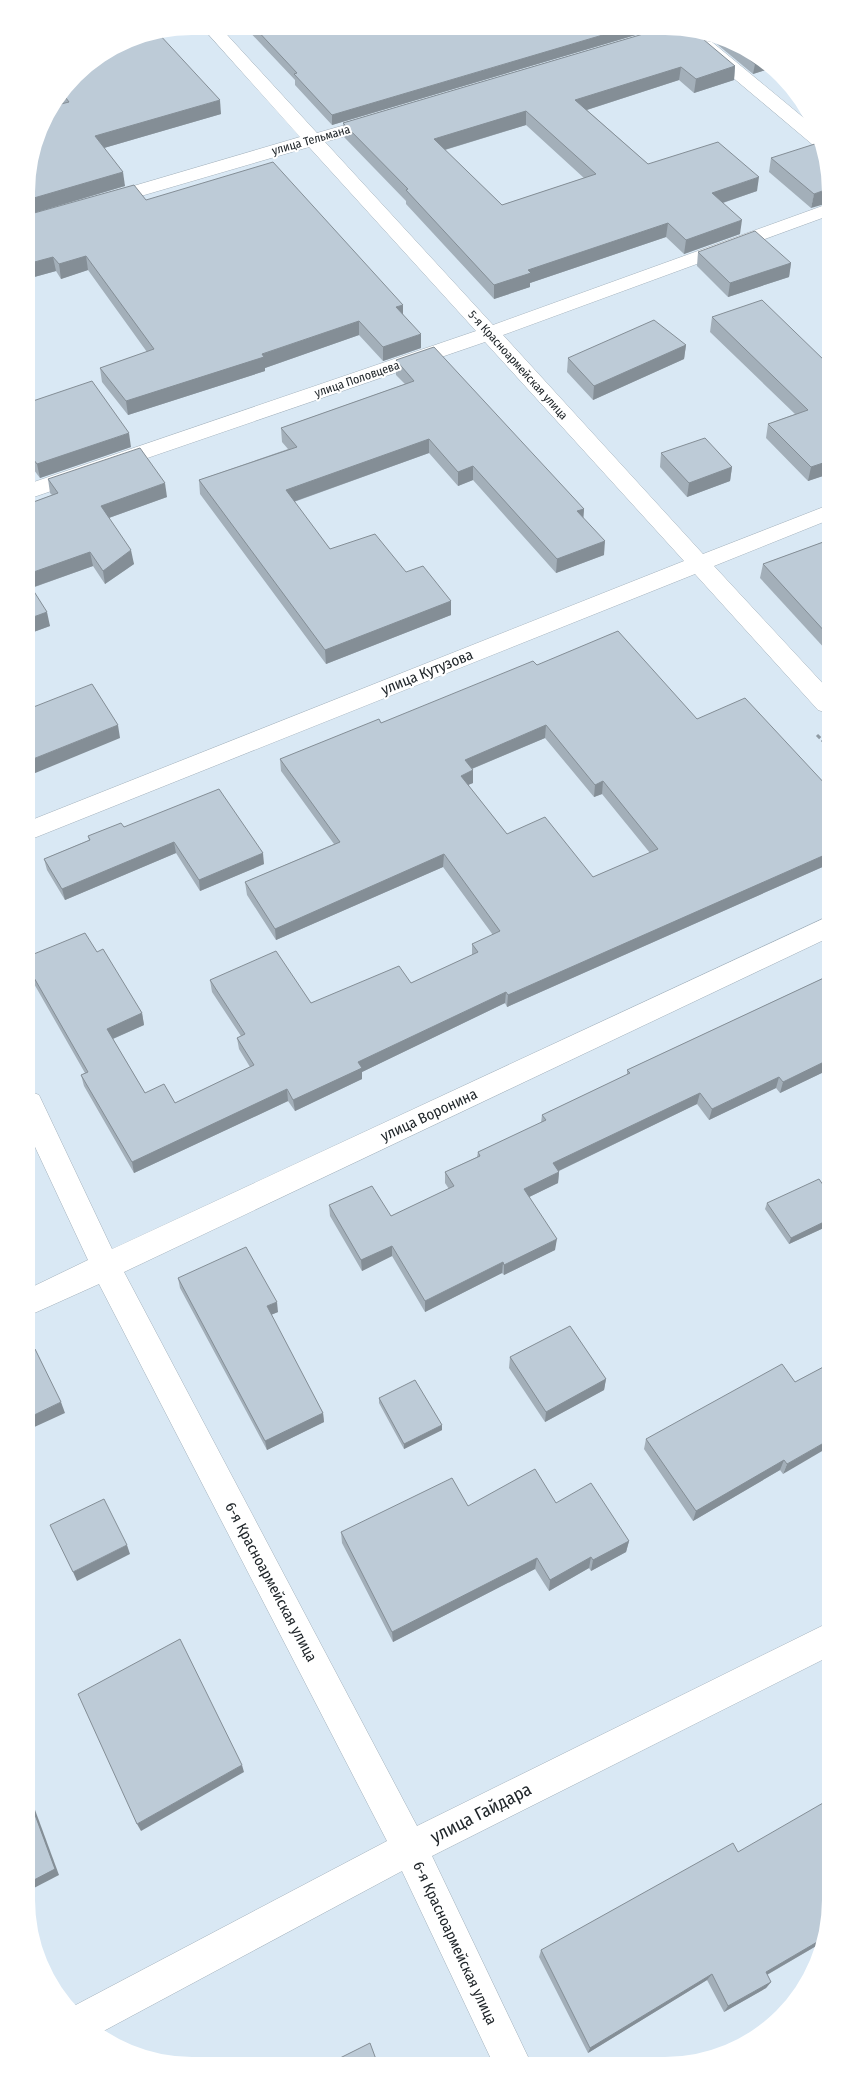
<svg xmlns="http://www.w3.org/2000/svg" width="857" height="2092" font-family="'Fira Sans Condensed',sans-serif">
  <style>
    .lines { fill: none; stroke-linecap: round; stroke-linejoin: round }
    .street-casing { stroke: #a3b1bc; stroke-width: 1 }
    .path { stroke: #8f9aa3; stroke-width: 3; stroke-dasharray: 4.5 2.5; stroke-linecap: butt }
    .street { fill: #fff; fill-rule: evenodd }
    .wall { fill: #a3afb9; fill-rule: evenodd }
    .shaded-wall { fill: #848e96 }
    .building { fill: #bdcbd7; stroke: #848e96; fill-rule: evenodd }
    .labels { text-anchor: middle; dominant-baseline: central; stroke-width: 4; stroke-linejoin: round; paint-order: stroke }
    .far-street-label { font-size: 12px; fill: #20262a; stroke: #fff }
    .street-label { font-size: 15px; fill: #20262a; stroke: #fff }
    .near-street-label { font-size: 18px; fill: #20262a; stroke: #fff }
  </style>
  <rect width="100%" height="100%" fill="#d9e8f4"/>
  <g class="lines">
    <g class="street-casing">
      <g id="street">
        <polygon points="201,26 219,26 317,133 380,115 386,116 389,120 386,124 325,142 493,325 825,205 825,217 503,335 703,554 826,506 826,521 714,566 827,688 827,713 818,710 695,574 29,840 29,821 684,561 485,342 28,499 28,484 476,331 309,147 110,205 96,205 93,201 96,197 300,137"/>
        <polygon points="706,41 712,42 810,123 823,146 813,145 700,50 697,46 700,42"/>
        <polygon points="827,917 828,938 124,1272 417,1826 830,1622 830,1656 432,1856 530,2061 492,2061 402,1871 98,2034 75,2017 70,2008 387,1841 99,1284 30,1315 30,1288 88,1260 29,1134 29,1091 39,1095 112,1249"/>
      </g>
    </g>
    <polyline class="path" points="817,735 827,745"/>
    <use href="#street" class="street"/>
  </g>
  <g class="wall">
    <polygon points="245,27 656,29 332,125 295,85 295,80"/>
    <path d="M660 29 735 66 734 80 694 93 679 80 587 110 648 164 757 191 723 203 740 234 684 254 666 237 530 283V287L494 299 406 204V201L344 137 343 123ZM526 125 584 178 502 205 445 150Z"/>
    <polygon points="701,31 738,44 772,68 753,74"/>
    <polygon points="83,68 221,114 104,148 125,186 27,215 61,104 58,100"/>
    <polygon points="825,150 811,208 769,172 771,158"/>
    <polygon points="146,200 403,314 421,348 383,361 359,335 265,368 265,371 128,415 102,382 100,368 147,352 88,270 61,279 56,271 27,279 27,215"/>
    <polygon points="698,252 791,263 789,277 728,297 697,266"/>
    <polygon points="712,317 826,362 826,475 808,481 766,438 768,424 795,414 710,332"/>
    <polygon points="686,345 684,359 593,400 567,372 568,358"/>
    <polygon points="396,360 584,509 583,518 604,555 556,573 473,480 458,486 429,453 294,502 330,549 406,572 451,601 451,615 326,664 200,494 199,480 288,449 282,442 281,428 405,384 396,375"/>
    <polygon points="27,403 131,447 40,478 27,461"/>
    <polygon points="661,453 732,467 730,481 687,497 660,467"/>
    <polygon points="48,479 167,497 109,518 134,564 105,584 93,566 32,588 50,626 28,634 28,504 52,495 50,493"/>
    <polygon points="826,541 827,651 760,578 763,564"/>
    <path d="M537 665 697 719 827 786V865L507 1007 505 1003 362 1072V1079L295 1111 288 1101 134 1173 84 1086 81 1075 85 1073 29 975V956L97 952 142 1013 144 1025 113 1039 145 1093 175 1103 250 1067 239 1049 237 1038 241 1036 212 992 210 980 311 1003 411 983 472 955V944L493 935 443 867 276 940 247 895 245 882 334 844 281 771 280 759 381 723ZM545 738 594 797 602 794 650 853 593 877 507 834 468 785 473 783 472 769Z"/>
    <polygon points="124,827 264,864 200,891 176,853 65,900 47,870 44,859 89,840 88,836"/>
    <polygon points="828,976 828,1070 780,1093 776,1088 709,1120 697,1104 559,1171 559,1172 558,1183 529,1197 555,1250 504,1275 502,1273 425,1312 392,1256 362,1271 330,1216 329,1205 391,1216 449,1189 445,1183 445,1172 477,1157 478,1152 541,1123 542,1115 627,1075 627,1070"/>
    <polygon points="828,1192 828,1226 789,1244 765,1209 767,1203"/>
    <polygon points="178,1278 278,1312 271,1315 323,1413 324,1422 267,1450 180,1288"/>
    <polygon points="510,1357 606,1379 604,1390 545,1422 509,1368"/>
    <polygon points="829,1364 783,1474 780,1470 693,1521 644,1449 646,1439 795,1382"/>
    <polygon points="379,1398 442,1425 442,1430 404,1449 379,1403"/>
    <polygon points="556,1503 629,1541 626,1552 591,1571 589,1568 549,1591 535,1569 393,1642 342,1543 341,1532 468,1506"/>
    <polygon points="738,1852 823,1942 767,1975 771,1982 766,1988 724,2012 707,1980 588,2053 539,1957 541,1950"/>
  </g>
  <g class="shaded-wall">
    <polygon points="623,29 656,29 332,125 332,115"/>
    <polygon points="763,61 772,68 753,74 755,64"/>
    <polygon points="735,66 734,80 694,93 696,79"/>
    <polygon points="681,67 679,80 574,114 575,100"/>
    <polygon points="220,100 221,114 97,150 95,136"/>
    <polygon points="526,111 526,125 434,153 434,139"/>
    <polygon points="123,172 125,186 27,215 27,200"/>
    <polygon points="759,177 757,191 710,207 712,193"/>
    <polygon points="825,190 825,204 811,208 814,194"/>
    <polygon points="742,220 740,234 684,254 686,240"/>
    <polygon points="668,223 666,237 530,283 530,287 494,299 494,285 528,270"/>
    <polygon points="86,256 88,270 61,279 59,264"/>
    <polygon points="53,257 56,271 27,279 27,264"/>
    <polygon points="791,263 789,277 728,297 730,283"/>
    <polygon points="403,305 403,319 396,307"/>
    <polygon points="359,321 359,335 265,368 265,371 128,415 126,401"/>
    <polygon points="421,334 421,348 383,361 383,347"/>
    <polygon points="686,345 684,359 593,400 594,386"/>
    <polygon points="129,433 131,447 40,478 37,464"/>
    <polygon points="429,439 429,453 287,504 286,490"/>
    <polygon points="826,462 826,475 808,481 811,467"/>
    <polygon points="473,466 473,480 458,486 458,472"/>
    <polygon points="732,467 730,481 687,497 689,483"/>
    <polygon points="165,483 167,497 103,520 101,506"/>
    <polygon points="584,509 583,523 577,511"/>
    <polygon points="605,541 604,555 556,573 557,559"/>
    <polygon points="131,550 134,564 105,584 103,571"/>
    <polygon points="90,552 93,566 28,589 28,574"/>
    <polygon points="451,601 451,615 326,664 325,650"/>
    <polygon points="47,612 50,626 28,634 28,619"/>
    <polygon points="118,725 120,738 28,776 28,761"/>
    <polygon points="546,725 545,738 464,772 465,760"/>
    <polygon points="473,770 473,783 460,788 461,776"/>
    <polygon points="603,781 602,794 594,797 595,785"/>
    <polygon points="174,842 176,853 65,900 62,889"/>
    <polygon points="263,853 264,864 200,891 199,880"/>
    <polygon points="444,854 443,867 276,940 275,929"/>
    <polygon points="827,854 827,865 507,1007 508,995"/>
    <polygon points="506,992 505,1003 362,1072 362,1079 295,1111 293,1100 358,1062"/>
    <polygon points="142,1013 144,1025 110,1040 107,1029"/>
    <polygon points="828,1060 828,1070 780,1093 783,1082"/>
    <polygon points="779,1077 776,1088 709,1120 712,1109"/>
    <polygon points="287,1089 288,1101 134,1173 132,1162"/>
    <polygon points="700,1093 697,1104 552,1174 553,1163"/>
    <polygon points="559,1172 558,1183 523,1200 524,1189"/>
    <polygon points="828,1220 828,1226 789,1244 791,1238"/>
    <polygon points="557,1239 555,1250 504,1275 504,1265"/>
    <polygon points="392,1246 392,1256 362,1271 361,1260"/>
    <polygon points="503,1262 502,1273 425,1312 425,1301"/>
    <polygon points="277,1302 278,1312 268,1316 267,1306"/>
    <polygon points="606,1379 604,1390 545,1422 546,1412"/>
    <polygon points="61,1402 65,1413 30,1429 30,1417"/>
    <polygon points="323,1413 324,1422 267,1450 265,1441"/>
    <polygon points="442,1425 442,1430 404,1449 404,1444"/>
    <polygon points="829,1440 829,1447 783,1474 787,1464"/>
    <polygon points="784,1460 780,1470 693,1521 696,1511"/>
    <polygon points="629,1541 626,1552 591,1571 593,1560"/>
    <polygon points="127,1545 130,1554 77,1581 73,1572"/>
    <polygon points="591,1557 589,1568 549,1591 550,1580"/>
    <polygon points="537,1558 535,1569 393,1642 392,1632"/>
    <polygon points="31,1745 35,1756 31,1758"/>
    <polygon points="242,1765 244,1772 141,1831 137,1824"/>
    <polygon points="31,1799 59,1875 32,1889 31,1804"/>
    <polygon points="824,1938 823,1942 761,1978 766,1972"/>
    <polygon points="712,1974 707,1980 588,2053 590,2048"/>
    <polygon points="771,1982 766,1988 724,2012 728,2006"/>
  </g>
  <g class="building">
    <polygon points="254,27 623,29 332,115 294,74 297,73"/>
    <path d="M660 29H691L735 66 696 79 681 67 575 100 648 164 718 142 759 177 712 193 742 220 686 240 668 223 528 270 531 273 494 285 406 190 408 189 343 123ZM526 111 596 174 502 205 434 139Z"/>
    <polygon points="158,33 220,100 95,136 123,172 27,200 27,181 43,119 53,106 69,102 63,94 83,68 129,39"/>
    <polygon points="725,39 738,44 763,61 755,64"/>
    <polygon points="821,142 825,150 825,190 814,194 771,158"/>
    <polygon points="273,162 403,305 396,307 421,334 383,347 359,321 262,354 264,357 126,401 100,368 154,349 86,256 59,264 53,257 27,264 27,215 134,185 146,200"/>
    <polygon points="755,231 791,263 730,283 698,252"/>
    <polygon points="762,300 826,362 826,462 811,467 768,424 808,410 712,317"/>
    <polygon points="654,320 686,345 594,386 568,358"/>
    <polygon points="434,347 584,509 577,511 605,541 557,559 473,466 458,472 429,439 286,490 330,549 375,534 406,572 423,566 451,601 325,650 199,480 297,447 281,428 414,381 396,360"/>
    <polygon points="92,381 129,433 37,464 27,451 27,403"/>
    <polygon points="705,438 732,467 689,483 661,453"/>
    <polygon points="140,448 165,483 101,506 131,550 103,571 90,552 28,574 28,504 58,493 48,479"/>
    <polygon points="826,541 827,634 763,564"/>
    <polygon points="28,582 47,612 28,619"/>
    <path d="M618 631 697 719 745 698 827 786V854L508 995 506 992 358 1062 362 1068 293 1100 287 1089 132 1162 81 1075 88 1072 29 969V956L85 933 97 952 103 949 142 1013 107 1029 145 1093 164 1084 175 1103 254 1065 237 1038 245 1034 210 980 276 951 311 1003 399 966 411 983 478 952 472 944 500 931 444 854 275 929 245 882 340 842 280 759 379 719 381 723 533 661 537 665ZM546 725 595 785 603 781 658 849 593 877 545 817 507 834 461 776 473 770 465 760Z"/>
    <polygon points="92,684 118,725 28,761 28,704 31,708"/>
    <polygon points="219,789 263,853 199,880 174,842 62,889 44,859 90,840 88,836 121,823 124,827"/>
    <polygon points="828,976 828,1060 783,1082 779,1077 712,1109 700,1093 553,1163 559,1172 524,1189 557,1239 504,1265 503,1262 425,1301 392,1246 361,1260 329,1205 372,1186 391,1216 454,1186 445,1172 480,1156 478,1152 546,1120 542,1115 630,1073 627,1070"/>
    <polygon points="819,1179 828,1192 828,1220 791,1238 767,1203"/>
    <polygon points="246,1247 277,1302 267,1306 323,1413 265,1441 178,1278"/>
    <polygon points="570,1326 606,1379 546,1412 510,1357"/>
    <polygon points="35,1349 61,1402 30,1417 30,1351"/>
    <polygon points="782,1364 795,1382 829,1364 829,1440 787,1464 784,1460 696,1511 646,1439"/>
    <polygon points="415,1380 442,1425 404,1444 379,1398"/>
    <polygon points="535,1469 556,1503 591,1483 629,1541 593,1560 591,1557 550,1580 537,1558 392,1632 341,1532 452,1478 468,1506"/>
    <polygon points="104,1499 127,1545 73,1572 50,1525"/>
    <polygon points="180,1639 242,1765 137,1824 78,1694"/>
    <polygon points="830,1799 830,1910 824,1938 766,1972 771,1982 728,2006 712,1974 590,2048 541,1950 733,1843 738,1852"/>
    <polygon points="31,1804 55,1869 32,1881"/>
    <polygon points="370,2043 377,2062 332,2062"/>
  </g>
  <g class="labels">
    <g class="far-street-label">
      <text transform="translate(311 140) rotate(-16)">улица Тельмана</text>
      <text transform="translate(518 365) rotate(48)">5-я Красноармейская улица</text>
      <text transform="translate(357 379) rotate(-19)">улица Половцева</text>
    </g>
    <g class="street-label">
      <text transform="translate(427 672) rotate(-22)">улица Кутузова</text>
      <text transform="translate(429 1115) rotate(-25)">улица Воронина</text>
      <text transform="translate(271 1582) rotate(62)">6-я Красноармейская улица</text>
      <text transform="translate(455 1943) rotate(65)">6-я Красноармейская улица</text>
    </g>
    <g class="near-street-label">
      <text transform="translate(481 1813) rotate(-27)">улица Гайдара</text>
    </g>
  </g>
  <path d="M0 0H857V2092H0ZM192 35H665A157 157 0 0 1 822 192V1900A157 157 0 0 1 665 2057H192A157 157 0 0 1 35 1900V192A157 157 0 0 1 192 35Z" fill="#fff" fill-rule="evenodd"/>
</svg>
